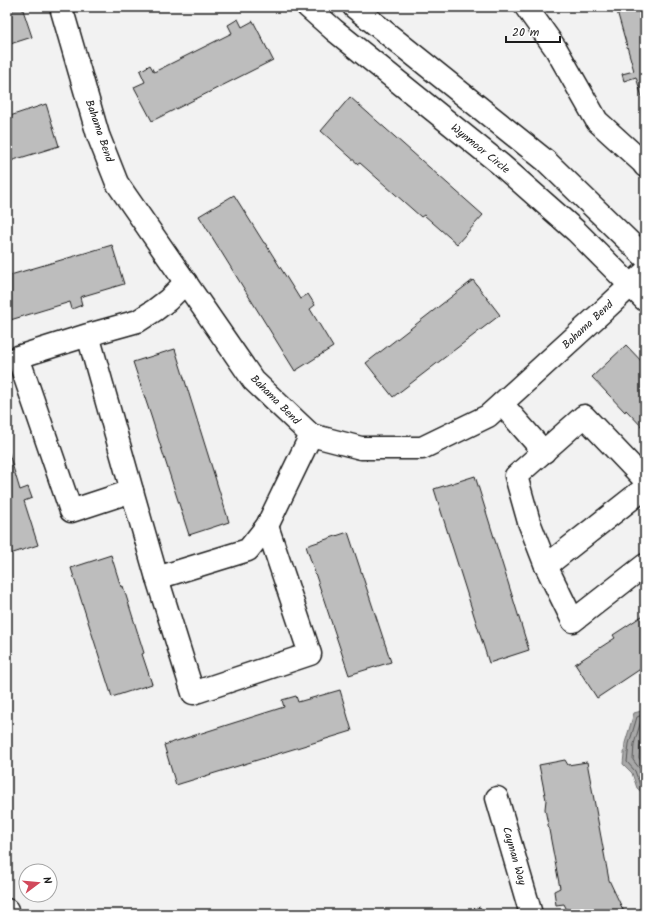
<svg xmlns="http://www.w3.org/2000/svg" width="652" height="921" font-family="Kalam,sans-serif">
  <style>
    .water { fill: #a8a8a8; stroke: #707070 }
    .lines { fill: none; stroke-linecap: round; stroke-linejoin: round }
    .shore { stroke: #545454; stroke-width: 1 }
    .building { fill: #bdbdbd; stroke: #1c1c1c }
    .minor-casing { stroke: #1c1c1c; stroke-width: 25 }
    .major-casing { stroke: #1c1c1c; stroke-width: 25 }
    .minor { stroke: #fff; stroke-width: 22 }
    .major { stroke: #fff; stroke-width: 22 }
    .labels { text-anchor: middle; dominant-baseline: central; stroke-width: 3; stroke-linejoin: round; paint-order: stroke }
    .street-label { font-size: 11px; fill: #1c1c1c; stroke: #fff }
  </style>
  <rect width="100%" height="100%" fill="#f2f2f2"/>
  <filter id="ink" filterUnits="userSpaceOnUse"><feTurbulence type="fractalNoise" baseFrequency=".025" numOctaves="2"/><feDisplacementMap in="SourceGraphic" scale="8" xChannelSelector="R" yChannelSelector="G"/><feConvolveMatrix kernelMatrix="1 2 1 2 8 2 1 2 1" color-interpolation-filters="sRGB"/></filter>
  <g filter="url(#ink)">
    <polygon class="water" points="645,710 645,795 637,788 632,773 623,764 625,743 634,713"/>
    <g class="lines">
      <g class="shore">
        <polyline points="645,714 637,717 629,744 627,762 635,771 640,785 645,790"/>
        <polyline points="645,719 641,721 634,744 633,760 640,769 645,783"/>
        <polyline points="645,728 640,746 639,758 645,766"/>
      </g>
    </g>
    <g class="building">
      <polygon points="7,7 22,7 32,37 7,45"/>
      <polygon points="609,7 645,7 645,107 636,77 624,81 622,74 634,71 617,11 611,12"/>
      <polygon points="238,19 242,27 253,21 273,60 152,121 134,87 145,82 140,71 150,65 154,72 232,33 228,25"/>
      <polygon points="350,97 483,215 457,244 424,215 421,217 360,163 358,164 321,131"/>
      <polygon points="46,104 59,146 7,162 7,117"/>
      <polygon points="234,195 264,243 265,243 300,299 308,294 315,305 310,309 333,347 295,371 199,216"/>
      <polygon points="112,245 124,284 80,297 82,305 72,309 70,302 7,321 7,276"/>
      <polygon points="473,280 500,315 393,397 366,363"/>
      <polygon points="626,345 645,365 645,430 626,410 625,412 592,377"/>
      <polygon points="175,349 229,522 189,535 151,416 133,362"/>
      <polygon points="7,447 20,490 28,487 32,498 24,501 38,545 7,555"/>
      <polygon points="475,476 529,650 489,663 434,489"/>
      <polygon points="348,532 391,662 349,675 306,546"/>
      <polygon points="111,555 121,587 123,586 144,653 142,654 152,684 112,697 71,568"/>
      <polygon points="645,614 645,666 597,698 575,664 615,638 613,635"/>
      <polygon points="340,690 352,731 176,785 164,745 284,707 282,700 296,696 298,702"/>
      <polygon points="565,760 568,765 587,762 609,880 625,914 569,914 564,904 556,905 554,891 560,888 545,809 546,800 539,765"/>
      <polygon points="480,907 483,914 460,914"/>
    </g>
    <g class="lines">
      <g class="minor-casing">
        <g id="minor">
          <polyline points="61,7 98,135 117,183 253,380 311,435 361,448 422,448 488,416 601,313 645,272"/>
          <polyline points="308,7 334,30 500,164 576,231 645,300"/>
          <polyline points="354,7 546,161 645,257"/>
          <polyline points="526,7 556,49 597,121 642,162 645,166"/>
          <polyline points="88,335 132,491 71,511 18,357 88,335 138,321 155,310 168,300 186,282"/>
          <polyline points="502,404 544,452"/>
          <polyline points="645,480 584,416 516,476 529,522 546,566 573,621 645,565"/>
          <polyline points="132,491 157,578 248,550 267,526 311,435"/>
          <polyline points="546,566 645,488"/>
          <polyline points="157,578 193,693 310,654 267,526"/>
          <polyline points="497,798 531,914"/>
        </g>
      </g>
      <g class="major-casing">
        <polyline id="major" points="7,910 8,914"/>
      </g>
      <use href="#minor" class="minor"/>
      <use href="#major" class="major"/>
    </g>
  </g>
  <g class="labels">
    <g class="street-label">
      <text transform="translate(99 131) rotate(71)">Bahama Bend</text>
      <text transform="translate(480 149) rotate(39)">Wynmoor Circle</text>
      <text transform="translate(588 325) rotate(-43)">Bahama Bend</text>
      <text transform="translate(275 400) rotate(45)">Bahama Bend</text>
      <text transform="translate(514 856) rotate(74)">Cayman Way</text>
    </g>
  </g>
  <rect width="652" height="921" fill="none" stroke="#fff" stroke-width="24"/>
  <rect x="12" y="12" width="628" height="897" fill="none" stroke="#1c1c1c" stroke-width="1.5" filter="url(#ink)"/>
  <g transform="translate(38 883) rotate(74)"><circle r="19" fill="#ffffff" stroke="#a4a4a4"/>
  <path d="M0-3L7 15L0 10L-7 15Z" fill="#d1495b"/>
  <text y="-6" font-size="11" font-weight="bold" text-anchor="middle" fill="#1c1c1c">N</text>
  </g>
  <path d="M506 36v6h54v-6" fill="none" stroke="#1c1c1c" stroke-width="2"/>
  <text x="512" y="36" font-size="12" fill="#1c1c1c" stroke="#ffffff" stroke-width="3" paint-order="stroke">20 m</text>
</svg>
